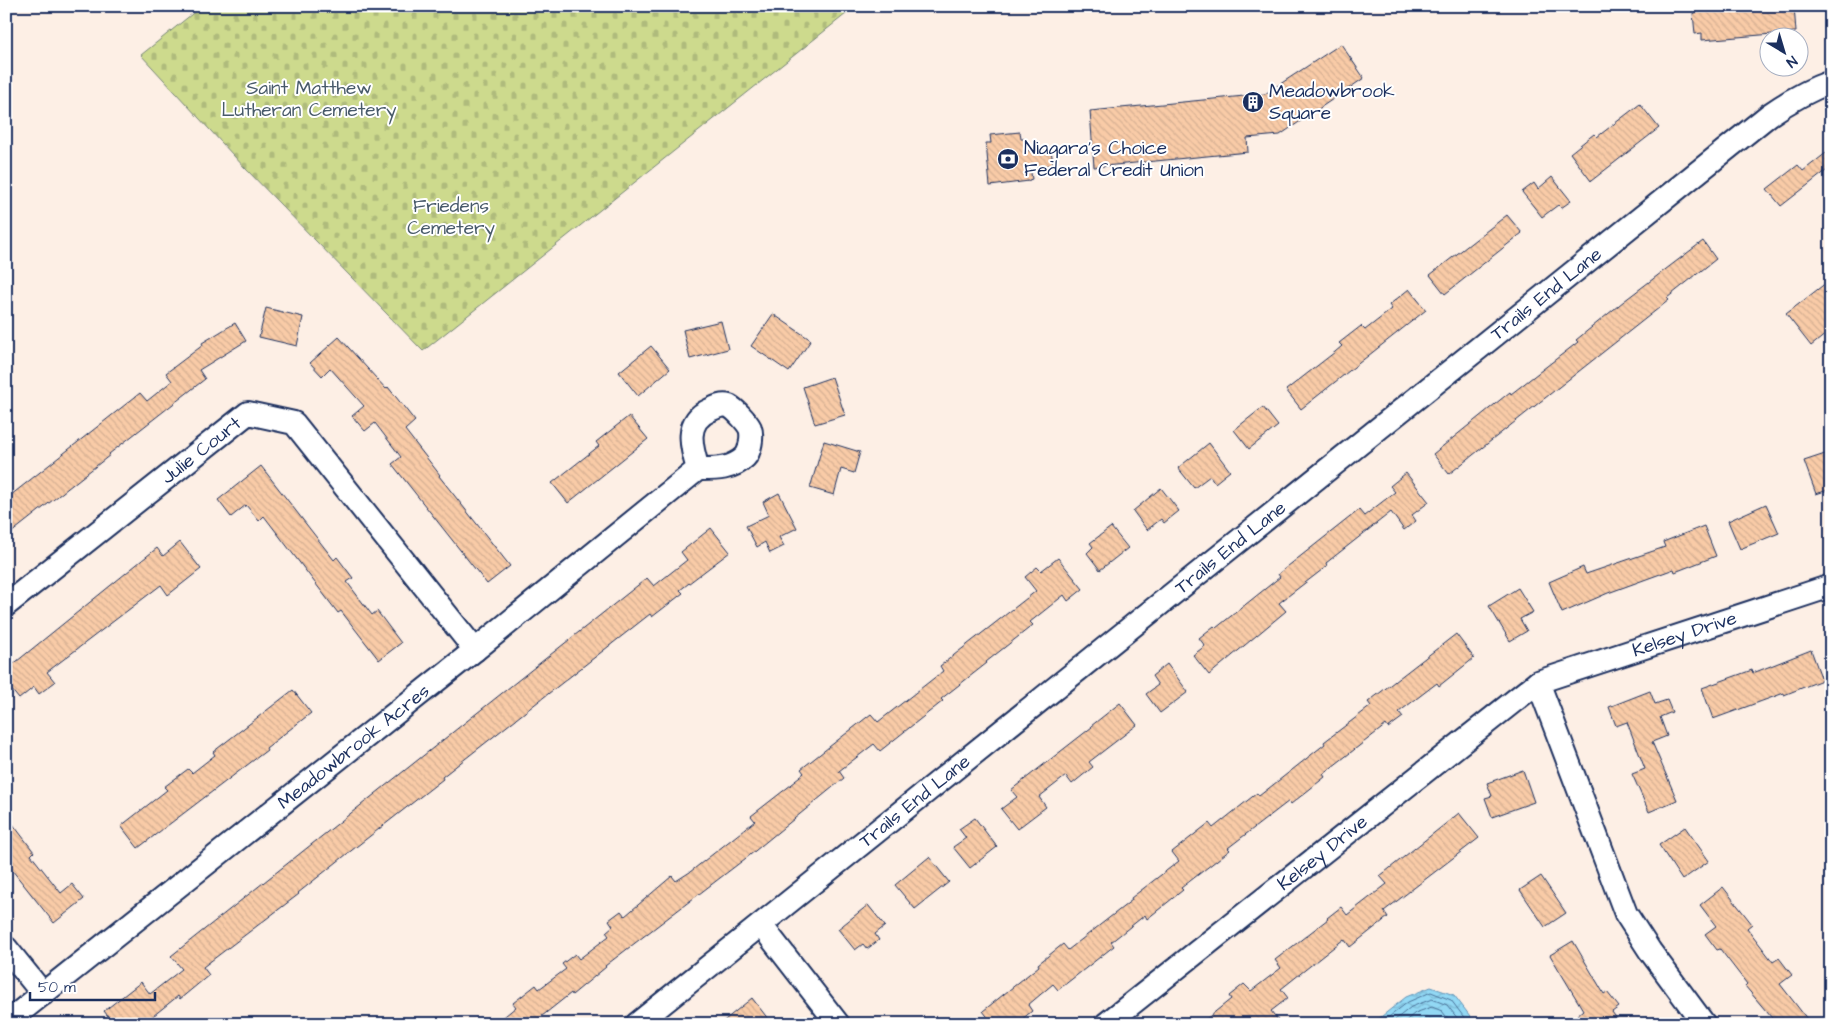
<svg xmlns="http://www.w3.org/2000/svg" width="1837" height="1030" font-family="'Architects Daughter',sans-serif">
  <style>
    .cemetery { fill: url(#cemetery-stones); stroke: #748476 }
    .water { fill: url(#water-waves); stroke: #6294b8 }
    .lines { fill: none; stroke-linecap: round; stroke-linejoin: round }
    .shore { stroke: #4b739a; stroke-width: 1 }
    .building { fill: url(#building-back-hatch); stroke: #1b2f5e }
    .minor-casing { stroke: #1b2f5e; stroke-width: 26 }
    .minor { stroke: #fff; stroke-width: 22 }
    .labels { text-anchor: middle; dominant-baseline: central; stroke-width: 4; stroke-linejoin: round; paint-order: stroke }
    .park-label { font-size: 19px; fill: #485a6a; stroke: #fff }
    .poi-label { font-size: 19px; fill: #1b2f5e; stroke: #fff; text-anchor: start }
    .street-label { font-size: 19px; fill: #1b2f5e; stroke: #fff }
  </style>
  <defs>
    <pattern id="cemetery-stones" width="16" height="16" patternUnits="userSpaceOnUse" patternTransform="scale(1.25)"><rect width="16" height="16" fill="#cdda8d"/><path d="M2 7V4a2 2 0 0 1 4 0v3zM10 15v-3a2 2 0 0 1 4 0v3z" fill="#afbb7c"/></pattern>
    <pattern id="water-waves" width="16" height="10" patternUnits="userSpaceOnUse" patternTransform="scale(1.25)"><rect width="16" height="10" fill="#92d8f4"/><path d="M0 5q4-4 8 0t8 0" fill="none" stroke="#7dbad4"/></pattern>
    <pattern id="building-back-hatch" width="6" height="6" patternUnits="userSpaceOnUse" patternTransform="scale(1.25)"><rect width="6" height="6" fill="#f9cba7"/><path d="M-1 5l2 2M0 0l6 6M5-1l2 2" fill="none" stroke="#d5af92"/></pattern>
  </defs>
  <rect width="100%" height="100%" fill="#fdefe5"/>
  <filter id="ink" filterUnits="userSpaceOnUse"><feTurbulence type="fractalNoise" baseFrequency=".02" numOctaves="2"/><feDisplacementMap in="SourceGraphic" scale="10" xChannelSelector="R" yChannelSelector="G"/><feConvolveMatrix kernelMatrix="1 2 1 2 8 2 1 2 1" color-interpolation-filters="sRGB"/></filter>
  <g filter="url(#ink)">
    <polygon class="cemetery" points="202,6 856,6 423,351 245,168 141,55"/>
    <polygon class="water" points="1431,987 1454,995 1476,1024 1372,1024 1406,997"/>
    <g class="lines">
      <g class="shore">
        <polyline points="1380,1024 1408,1002 1431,992 1451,1000 1469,1024"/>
        <polyline points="1390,1024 1411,1007 1432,999 1447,1005 1462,1024"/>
        <polyline points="1402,1024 1415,1013 1432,1007 1442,1011 1452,1024"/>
      </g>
    </g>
    <g class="building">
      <polygon points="1700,6 1794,6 1796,32 1702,40 1702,33 1695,34 1693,13 1700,12"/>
      <polygon points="1341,44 1364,78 1280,135 1247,138 1248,152 1094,167 1090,111 1265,94"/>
      <polygon points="1640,104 1659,128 1591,181 1570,153 1594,134 1597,137"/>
      <polygon points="1020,132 1021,139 1025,139 1026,146 1028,146 1029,151 1051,149 1053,165 1030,167 1032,179 1029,180 1029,181 990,186 986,143 991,143 990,135"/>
      <polygon points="1831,149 1831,167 1781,206 1767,189 1798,165 1803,171"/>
      <polygon points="1552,177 1571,201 1561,208 1558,205 1542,217 1522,192 1534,183 1538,189"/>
      <polygon points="1507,215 1522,233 1445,294 1430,275"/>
      <polygon points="1703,241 1716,259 1667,298 1669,300 1449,474 1433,454 1510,392 1511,394 1578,342 1576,340 1624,301"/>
      <polygon points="1831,279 1831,330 1811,346 1786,314"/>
      <polygon points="1409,289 1426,310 1301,409 1286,390 1335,352 1342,346 1339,343 1361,326 1365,330 1392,309 1389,305"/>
      <polygon points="266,308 303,317 297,346 259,337"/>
      <polygon points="773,314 811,340 789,372 751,346"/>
      <polygon points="721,321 728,349 690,359 683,330"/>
      <polygon points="235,323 246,341 199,370 205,379 109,454 110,455 6,537 6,499 140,393 147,401 172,381 166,373 203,345 202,343"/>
      <polygon points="339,337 386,389 388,387 415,421 405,430 440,475 439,476 510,566 487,584 392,464 401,457 375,423 365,431 352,416 364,406 330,368 322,376 310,363"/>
      <polygon points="651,346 670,369 638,396 619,372"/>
      <polygon points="832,377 845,415 815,424 803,387"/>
      <polygon points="1263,407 1278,426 1249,449 1234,430"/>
      <polygon points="629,416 648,439 568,503 552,483 599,446 596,442"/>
      <polygon points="824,441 860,452 854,473 841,469 834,495 810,488"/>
      <polygon points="1209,443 1230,471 1215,483 1210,476 1194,488 1178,468"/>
      <polygon points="1831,452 1831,489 1816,494 1804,461"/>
      <polygon points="261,466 334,560 337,557 353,578 347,582 372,615 377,611 401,643 379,660 341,611 338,613 264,516 259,521 246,505 231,517 218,500"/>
      <polygon points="1406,473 1429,502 1412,515 1416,521 1404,530 1391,512 1326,563 1327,566 1279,603 1286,611 1209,675 1193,655 1205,646 1199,638 1214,626 1216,628 1280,577 1278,574 1359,510 1364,516 1395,492 1390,486"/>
      <polygon points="1161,488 1179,511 1164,523 1161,519 1147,530 1133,511"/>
      <polygon points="779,493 797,528 779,537 784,546 770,553 765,542 757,547 746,526 769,515 763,502"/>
      <polygon points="1766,504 1779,533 1740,549 1728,521"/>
      <polygon points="1704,526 1716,556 1675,572 1674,569 1608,593 1562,613 1549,582 1583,567 1586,574 1665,547 1663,542"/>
      <polygon points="1111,527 1128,548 1100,570 1087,553 1093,547 1090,543"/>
      <polygon points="711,528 730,552 680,590 683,593 652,617 650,614 442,777 443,779 347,854 298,893 299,894 203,967 209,975 180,999 178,996 143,1024 114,1024 104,1011 141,982 150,994 182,969 171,956 647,578 654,586 687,560 681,552"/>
      <polygon points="180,542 201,569 168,595 161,585 47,672 55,682 39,694 34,687 19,699 6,683 6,670 157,548 163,556"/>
      <polygon points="1058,558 1083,589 1068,601 1064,595 1030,622 1033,625 986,662 987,663 941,699 943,701 880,751 874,744 839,771 844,778 750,855 605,966 606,967 572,995 571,993 532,1024 495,1024 516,1007 513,1003 536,985 539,989 566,969 562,964 575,954 579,959 609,936 606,932 613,926 609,920 621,911 625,916 672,876 676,881 690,872 755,821 751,816 796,781 795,780 804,773 801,769 871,714 878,722 943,671 940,666 1036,591 1025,577 1037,567 1041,571"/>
      <polygon points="1518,588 1533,612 1520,619 1527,631 1510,641 1489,606"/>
      <polygon points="1456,634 1474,658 1439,686 1437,683 1399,712 1403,717 1388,728 1386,725 1323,774 1325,777 1291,804 1289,801 1228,848 1230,850 1181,888 1183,890 1147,919 1145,915 1111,942 1114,946 1058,990 1053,984 1028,1005 1032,1011 1016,1024 993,1024 983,1011 1039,966 1038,964 1063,944 1068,950 1132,900 1131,898 1179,861 1172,852 1209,823 1213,828 1257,793 1259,796 1325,744 1324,742 1371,706 1368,702"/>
      <polygon points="1811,650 1822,680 1784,695 1784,693 1713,719 1702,688 1752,670 1753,673"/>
      <polygon points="1167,664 1188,692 1160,713 1146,694 1158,685 1152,676"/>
      <polygon points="293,690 311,713 266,748 267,750 138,848 121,826 167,790 164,787 188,769 192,773 215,755 213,752"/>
      <polygon points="1650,691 1655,704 1667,700 1672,712 1660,717 1667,736 1652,742 1677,800 1649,812 1632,774 1645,769 1627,722 1616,726 1609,707"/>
      <polygon points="1120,703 1137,725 1089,762 1093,767 1072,784 1066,776 1039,797 1046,807 1017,829 1001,809 1017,797 1011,790 1092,727 1091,726"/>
      <polygon points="1523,770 1534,802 1492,817 1485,798 1492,796 1487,783"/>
      <polygon points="1459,813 1479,838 1384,911 1388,917 1350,947 1344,939 1281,989 1288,998 1271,1011 1281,1024 1200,1024 1231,999 1229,996 1244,984 1251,991 1281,968 1275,960 1328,919 1327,918 1341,907 1347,915 1387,884 1380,876"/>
      <polygon points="6,815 34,852 31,855 61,893 72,884 84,899 54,923 12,870 6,874"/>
      <polygon points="975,818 997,847 970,868 953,847 966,838 959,829"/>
      <polygon points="1685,827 1709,861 1682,880 1659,845"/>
      <polygon points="929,857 949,882 915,909 895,885"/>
      <polygon points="1541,876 1566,913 1545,927 1520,890"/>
      <polygon points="1723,887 1752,924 1747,928 1773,962 1779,958 1792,975 1780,984 1811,1024 1777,1024 1745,986 1747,984 1720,949 1717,950 1705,934 1716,926 1700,905"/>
      <polygon points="868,905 885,926 875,934 879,940 867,949 863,944 855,950 838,929"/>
      <polygon points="1573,941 1604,994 1607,992 1619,1007 1612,1012 1621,1024 1583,1024 1577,1015 1583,1010 1550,955"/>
      <polygon points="752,998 772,1024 720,1024"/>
    </g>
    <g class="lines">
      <g class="minor-casing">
        <g id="minor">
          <path id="s1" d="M6 605 248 413 294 423 475 650"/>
          <polyline points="1538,682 1626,914 1650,951 1704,1024"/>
          <polyline points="761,925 838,1024"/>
          <polyline points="6,948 43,994"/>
          <path id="s2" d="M6 1023 475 650 698 469C713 469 732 470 745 457 750 452 753 436 750 428 747 422 735 409 729 406 722 404 716 407 710 410 684 421 691 447 698 469"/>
          <path id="s3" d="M637 1024 1769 115C1789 101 1808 90 1831 82"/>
          <path id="s4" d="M1106 1024 1538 682 1831 586"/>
        </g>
      </g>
      <use href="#minor" class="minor"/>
    </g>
  </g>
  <defs>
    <g id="building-disc" transform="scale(1.125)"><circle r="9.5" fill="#1b2f5e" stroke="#fff"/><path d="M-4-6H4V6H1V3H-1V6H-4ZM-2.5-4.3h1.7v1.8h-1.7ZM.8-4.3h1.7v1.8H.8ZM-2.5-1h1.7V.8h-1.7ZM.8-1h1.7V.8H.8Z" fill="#fff"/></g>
    <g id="bank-disc" transform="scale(1.125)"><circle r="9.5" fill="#1b2f5e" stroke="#fff"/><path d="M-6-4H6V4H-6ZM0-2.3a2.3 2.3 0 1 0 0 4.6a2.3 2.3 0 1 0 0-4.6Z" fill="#fff"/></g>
  </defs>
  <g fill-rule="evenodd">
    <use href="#building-disc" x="1253" y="102"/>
    <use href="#bank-disc" x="1008" y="159"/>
  </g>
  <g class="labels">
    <g class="park-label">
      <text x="309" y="88">Saint Matthew<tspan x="309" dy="22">Lutheran Cemetery</tspan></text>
      <text x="451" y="206">Friedens<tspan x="451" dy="22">Cemetery</tspan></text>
    </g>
    <g class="poi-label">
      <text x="1269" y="91">Meadowbrook<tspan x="1269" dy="22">Square</tspan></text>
      <text x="1024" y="148">Niagara's Choice<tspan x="1024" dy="22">Federal Credit Union</tspan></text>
    </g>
    <g class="street-label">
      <text stroke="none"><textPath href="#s3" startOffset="1166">Trails End Lane</textPath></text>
      <text stroke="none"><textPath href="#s1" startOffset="249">Julie Court</textPath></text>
      <text stroke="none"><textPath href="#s3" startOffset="761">Trails End Lane</textPath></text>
      <text stroke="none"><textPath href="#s4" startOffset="705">Kelsey Drive</textPath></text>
      <text stroke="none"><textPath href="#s2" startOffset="444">Meadowbrook Acres</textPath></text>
      <text stroke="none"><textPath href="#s3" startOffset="356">Trails End Lane</textPath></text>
      <text stroke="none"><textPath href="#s4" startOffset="276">Kelsey Drive</textPath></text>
    </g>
  </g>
  <rect width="1837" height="1030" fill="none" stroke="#fff" stroke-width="25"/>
  <rect x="12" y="12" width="1812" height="1005" fill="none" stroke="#1b2f5e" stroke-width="2" filter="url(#ink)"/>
  <g transform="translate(1784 52) rotate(142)"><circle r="24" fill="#ffffff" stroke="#a4acbf"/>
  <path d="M0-4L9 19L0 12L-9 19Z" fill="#1b2f5e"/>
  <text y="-8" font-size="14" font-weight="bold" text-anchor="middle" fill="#1b2f5e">N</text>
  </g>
  <path d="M30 992v8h125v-8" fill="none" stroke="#1b2f5e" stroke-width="2.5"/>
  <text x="38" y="992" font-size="15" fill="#1b2f5e" stroke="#ffffff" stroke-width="4" paint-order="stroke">50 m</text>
</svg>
